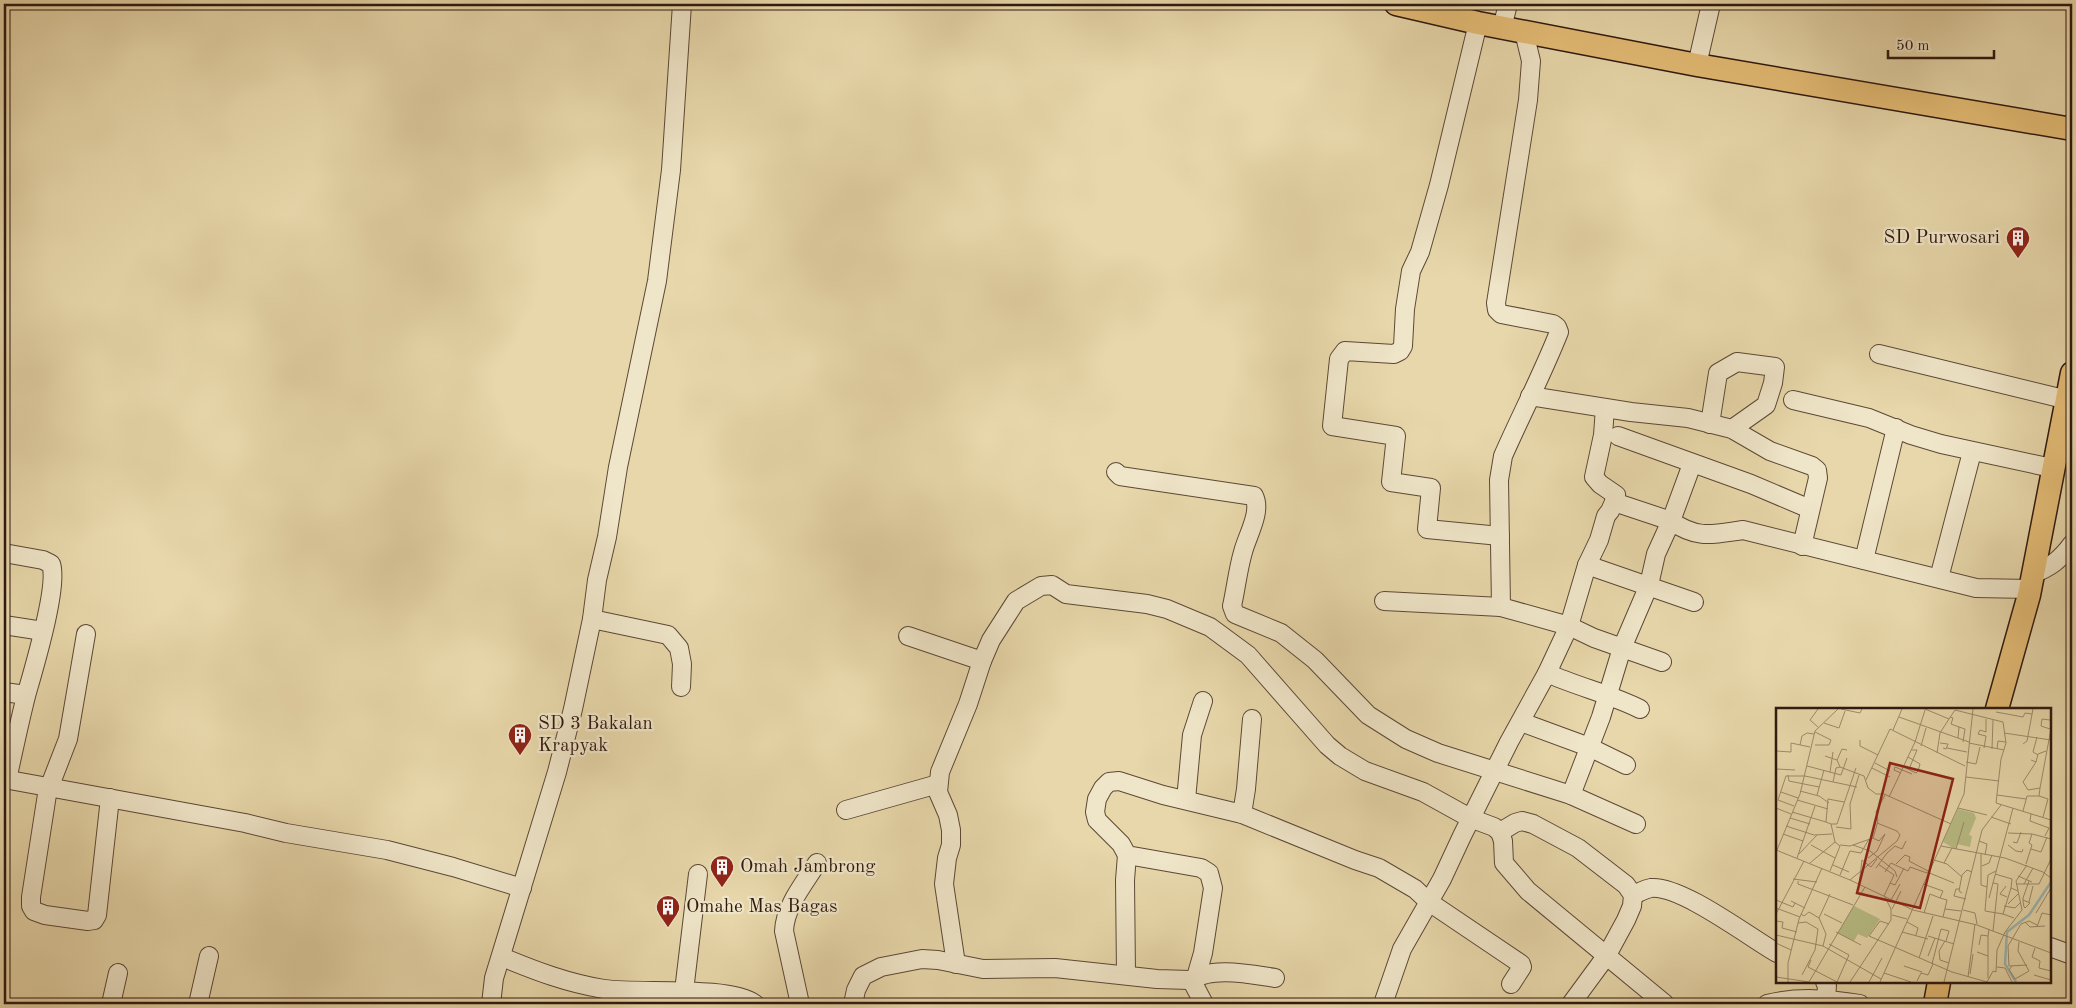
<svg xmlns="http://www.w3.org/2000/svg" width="2076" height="1008" font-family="'Old Standard TT',serif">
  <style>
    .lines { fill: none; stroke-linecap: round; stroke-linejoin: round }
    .minor-casing { stroke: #5d4836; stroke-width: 20 }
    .major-casing { stroke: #2f180f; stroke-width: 25 }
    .minor { stroke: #efe5c8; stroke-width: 18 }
    .major { stroke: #e4bc75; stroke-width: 22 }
    .labels { text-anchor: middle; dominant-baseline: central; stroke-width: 4.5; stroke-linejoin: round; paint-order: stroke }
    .poi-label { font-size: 19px; fill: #2f180f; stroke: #efe5c8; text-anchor: start }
    .inset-river { fill: none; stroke: #9ab7b3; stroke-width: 2.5 }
    .inset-road { fill: none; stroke: #9d8b6c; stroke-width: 1 }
    .view { fill: #8f2418; fill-opacity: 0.15; stroke: #8f2418; stroke-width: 2.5 }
    .inset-edge { fill: none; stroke: #2f180f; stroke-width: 2.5 }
  </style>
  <rect width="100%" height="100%" fill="#e7d7aa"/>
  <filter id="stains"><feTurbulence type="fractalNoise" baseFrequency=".004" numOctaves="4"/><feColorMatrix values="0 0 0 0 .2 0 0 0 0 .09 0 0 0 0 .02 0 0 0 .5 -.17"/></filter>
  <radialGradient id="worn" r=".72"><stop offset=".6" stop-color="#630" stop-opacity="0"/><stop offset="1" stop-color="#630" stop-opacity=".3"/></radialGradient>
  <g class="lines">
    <g class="minor-casing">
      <g id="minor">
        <polyline points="1478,23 1439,185 1420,252 1411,271 1405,309 1403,346 1400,351 1394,354 1345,351 1339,359 1332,426 1396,436 1391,482 1431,488 1427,529 1500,536"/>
        <polyline points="1502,28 1508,4"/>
        <path d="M1524 32 1531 61 1528 100 1496 303 1497 310 1501 314 1553 324 1557 327 1559 332C1542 375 1521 415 1503 456L1499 480 1501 607 1569 626 1594 638 1662 662"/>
        <polyline points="1697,65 1711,4"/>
        <polyline points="1879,354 2072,401"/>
        <polyline points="1530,396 1631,412 1688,418 1732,429 1770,451 1812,466 1817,470 1818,478 1802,546"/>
        <polyline points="1793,400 1869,418 1911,435 1941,444 2052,468"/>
        <polyline points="1605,408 1603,435 1594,477 1600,484 1616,495 1614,502"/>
        <polyline points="1710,424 1718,373 1737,362 1775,367 1773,383 1766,405 1732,429"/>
        <polyline points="1618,436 1751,484 1810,509"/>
        <path d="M1116 472 1120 476 1254 496C1262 512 1247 536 1243 552 1238 569 1236 588 1232 606L1235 614 1281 633 1315 660 1368 715 1406 739 1438 753 1571 795 1636 824"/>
        <path d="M4 553 43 560 51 564C59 586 33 671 26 696 19 724 13 752 7 780"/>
        <polyline points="1864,560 1896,428"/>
        <polyline points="1587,565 1694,602"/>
        <path d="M2032 574C2050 568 2061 559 2072 544"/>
        <polyline points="1939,578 1972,452"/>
        <polyline points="1384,601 1501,607"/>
        <polyline points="592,619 668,635 679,648 682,664 681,687"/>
        <polyline points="4,625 43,631"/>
        <polyline points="908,636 982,661"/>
        <path d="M1547 673C1578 687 1610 694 1640 709"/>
        <polyline points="4,692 26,695"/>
        <polyline points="1521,722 1589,747 1626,765"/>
        <polyline points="4,779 245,823 286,833 387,850 453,867 522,888"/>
        <polyline points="48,788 31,897 31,906 34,911 45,915 88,921 94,920 97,915 110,798"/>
        <polyline points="49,788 68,739 86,634"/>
        <path d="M1571 795 1601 717 1622 648 1649 585 1656 554 1671 521C1698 540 1714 534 1743 530L1976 588 2030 589"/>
        <polyline points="1186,800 1192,735 1203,701"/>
        <polyline points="846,810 938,784"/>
        <polyline points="1242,814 1246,789 1252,719"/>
        <polyline points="1500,832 1515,823 1522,821 1533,824 1578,848 1626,885 1633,895 1632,906 1626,920 1607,955 1571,1004"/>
        <path d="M1633 895C1638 893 1645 889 1651 888 1681 885 1749 937 1777 953"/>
        <polyline points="2050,947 2072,955"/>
        <path d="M502 957C536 971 567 983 604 989 639 994 729 985 755 1004"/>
        <polyline points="956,964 944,884 947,858 951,845 951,830 948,815 938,792 940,772 968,704 982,661 991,640 1016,601 1041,586 1052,585 1066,594 1147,604 1167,609 1210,627 1248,655 1327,745 1340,756 1365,771 1423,792 1470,818 1494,827 1500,832 1503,841 1504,863 1528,891 1665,1004"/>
        <polyline points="1126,974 1125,880 1127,855"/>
        <polyline points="1196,977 1203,953 1213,888 1209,873 1201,868 1127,855 1121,844 1097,820 1095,812 1097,799 1103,788 1109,782 1119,781 1163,795 1242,814 1355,860 1379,868 1415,889 1429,902 1521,964 1522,967 1511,984"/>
        <path d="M1192 982C1207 965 1254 975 1275 978"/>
        <polyline points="1825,982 1827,986 1826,998"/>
        <polyline points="684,991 698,874"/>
        <polyline points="111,1004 118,973"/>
        <polyline points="198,1004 209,956"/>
        <polyline points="491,1004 494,978 557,772 573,709 592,619 597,580 607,537 618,467 657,281 671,170 682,4"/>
        <path d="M800 1004 784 931C785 906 804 884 817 863"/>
        <polyline points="853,1004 856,990 863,976 881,967 922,959 938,960 983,969 1055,968 1157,979 1190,980 1193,983 1204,1004"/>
        <polyline points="1383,1004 1402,949 1442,879 1462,836 1509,742 1547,673 1569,626 1587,565 1599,540 1606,516 1610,511 1614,502 1671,521 1692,464"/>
        <path d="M1767 1004C1799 996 1829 999 1860 1004"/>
      </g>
    </g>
    <g class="major-casing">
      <g id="major">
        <polyline points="1396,4 1478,23 1697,65 2072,129"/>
        <polyline points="1997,709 2029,595 2072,373"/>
        <polyline points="1935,1004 1939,982"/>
      </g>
    </g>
    <use href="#minor" class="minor"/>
    <use href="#major" class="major"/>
  </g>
  <defs>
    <g id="building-pin" transform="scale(1.25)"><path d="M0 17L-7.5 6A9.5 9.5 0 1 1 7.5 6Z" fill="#8f2418" stroke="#efe5c8"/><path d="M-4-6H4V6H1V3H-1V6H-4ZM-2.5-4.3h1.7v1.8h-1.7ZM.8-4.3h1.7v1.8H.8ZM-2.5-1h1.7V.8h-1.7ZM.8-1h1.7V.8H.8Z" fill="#fff"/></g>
  </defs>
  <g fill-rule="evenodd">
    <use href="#building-pin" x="2018" y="238"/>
    <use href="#building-pin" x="520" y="735"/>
    <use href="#building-pin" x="722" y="867"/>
    <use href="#building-pin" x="668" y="907"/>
  </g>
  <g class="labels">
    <g class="poi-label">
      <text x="2000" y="238" text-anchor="end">SD Purwosari</text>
      <text x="538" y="724">SD 3 Bakalan<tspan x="538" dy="22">Krapyak</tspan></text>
      <text x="740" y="867">Omah Jambrong</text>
      <text x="686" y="907">Omahe Mas Bagas</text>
    </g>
  </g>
  <g transform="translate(1776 708)">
    <rect width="275" height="275" fill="#e7d7aa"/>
    <path d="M182 101 198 105 200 110 193 127 196 128 194 139 181 136 179 141 167 134ZM78 198 104 211 91 230 82 226 78 233 62 225Z" fill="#b9bd86"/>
    <path class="inset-river" d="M240 274 229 256 231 224 253 207 275 174"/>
    <path class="inset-road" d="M65 1 84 5 86 1M149 1 173 11 179 2 227 14 230 35 225 51 220 95 275 112M220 4 247 9 249 5 256 6M123 9 193 34M174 9 177 10 175 16 183 19M48 15 63 20 69 3M42 19 34 12 42 1M274 21 265 18 266 11 274 12M117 22 126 1M39 24 55 32 53 37H39M228 25 275 32M261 29 257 44 262 47M182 30 183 19 189 21 187 34M84 32V38L102 47M164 35 172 36 170 41 167 40M193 35 228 42M247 36 251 33 257 1M24 37 26 28 31 25 38 26M145 38 150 20M171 40 191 44M208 40 210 28 202 26 204 22 210 24V11M216 41 217 12M221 41 222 33 230 34M0 43 15 44V35L34 39M161 45 164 25 173 11M49 48 61 52 64 59 88 68 92 80 100 86H108L175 116M61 52 66 41 71 42M255 52 260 54 247 74 252 82 264 80M190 54 200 56 204 39M260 54 262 46 270 43M99 55 114 63M31 58 65 67 71 50M128 59 140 65 142 63 144 56 132 49M96 60 114 69M0 61 19 62M133 61 141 42H136M54 64 57 44M125 65 118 62 119 59 136 66M12 67 13 73 43 79M190 69 223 73M90 72 114 21 189 58M57 74 60 60 64 59M24 83 43 88 53 95M5 84 22 90M41 87 48 62M221 87 250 91M113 89 139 34 149 2M21 92 52 101M18 98 2 92 10 68H29L81 79M0 100 15 106M182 100 211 107M247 103 251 88H263M16 104 50 114M255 106 254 113 273 120 269 128M215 109 235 116M267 109 272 91 263 88 264 80 275 21M14 110 34 116M55 116H61L80 60M10 118 38 127 56 126M60 119 75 121 74 96 83 67M232 125 256 126 253 135 256 137 250 156M7 126 27 133M256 126 275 131M97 130 103 133 109 126M203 133 211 136 209 147M237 134 241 135 245 124M35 137 59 150M64 137 74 138 97 130 102 113 100 104 109 87M77 137 94 143 119 163 121 169M232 137 240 143 246 144 247 141M165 138 229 150 267 164 275 170M180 141 188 114M255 141 265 144 271 129M0 142 74 172 137 202 201 217 275 245M1 142 24 86 39 23 62 1M23 146 41 127M205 146V177L211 179M21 150 39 98M92 150 101 143 109 126M158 152 171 156 186 169M34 155 59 134M168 155 176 140M102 156 118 167 108 188M120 156 129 147 134 149 133 153 152 163M57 157 73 164M206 158 213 155 216 147M100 160 111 145 119 138 126 141 130 133M54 163 64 138 59 134 55 116 50 114 52 91 68 94M220 163 212 167 209 203 227 206M109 164 115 155 132 163 134 159 151 165M151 164 178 175M219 166 236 171 235 180 242 183M64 167 74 143 85 145 93 131M242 168 256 174M17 171 41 174M74 172 121 133 124 127 121 123 101 115M22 173V176L77 197M114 175 119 177 128 160M83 176 86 152 95 159 101 151M147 176 167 183 164 190 171 192 167 209M240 176H263L275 151M248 176 257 160M230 178 224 186 231 189M235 180 227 206 238 210M183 181H180L178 188 190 191M186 185 183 183 186 167 191 162 196 164M213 190 237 100M0 192 17 199 19 195M115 192 124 176M247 192 254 195 249 200 248 199 247 193V190L253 173M15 193 29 200M253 194 257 178M232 196 243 185M228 198 239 200 245 194M0 200 24 209M116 201 125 183M169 201 185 203M187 202 199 205 201 216M148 205 154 186 164 190M260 205 275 180M0 206 28 153M25 206 28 208 33 204 43 210 54 186M48 206 66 215M116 207 131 211M43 210 50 226 47 238M0 213 7 214 6 220 21 224M131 214 142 220 140 227M249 214 254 219 269 218M22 215 30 214 42 221 39 242 26 267M113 216 104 213 93 228 176 264 211 274 217 263 220 264 221 242 229 224 246 202 240 173 251 157M261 219 266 205 275 207M217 223 222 176 217 175M60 224 85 237M126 224 152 231M0 227 47 238 105 271M152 228 178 236M169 233 163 243 164 252 173 255M0 235 15 242M53 236 73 247 61 274M203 237 205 227 212 228 213 221M259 240 256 249 264 253 263 260 275 263M201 244 212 248V228M152 248 159 230M212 248V270M143 250 157 208M35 252 32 259 61 274M156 256 165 221 173 223 170 233M251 257 233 258 232 238 245 216 253 213 261 217M128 258 146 264M236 258 233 262 239 271 253 263 242 243 243 234M221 259 229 260 236 274M108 265 135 274M194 266 197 246M258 267 275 272M0 269 33 274M192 269 199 216M141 273 145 265 152 267 157 256M12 274V255L23 211 46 160M33 274 89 179M74 274 115 212V201L109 189M93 274 106 250M104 274 188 86 197 1M168 274 206 122 225 97"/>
    <path class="view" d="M114 55 177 71 144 200 81 185Z"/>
    <rect width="275" height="275" class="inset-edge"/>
  </g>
  <rect width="2076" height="1008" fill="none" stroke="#e7d7aa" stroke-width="20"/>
  <rect x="5" y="5" width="2066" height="998" fill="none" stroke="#2f180f" stroke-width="2.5"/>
  <rect x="10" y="10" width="2056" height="988" fill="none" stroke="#2f180f"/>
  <path d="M1888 50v8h106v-8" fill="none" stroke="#2f180f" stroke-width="2.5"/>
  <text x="1896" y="50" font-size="15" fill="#2f180f" stroke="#efe5c8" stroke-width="4" paint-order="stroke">50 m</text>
  <rect width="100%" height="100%" filter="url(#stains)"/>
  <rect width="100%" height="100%" fill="url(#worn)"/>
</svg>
